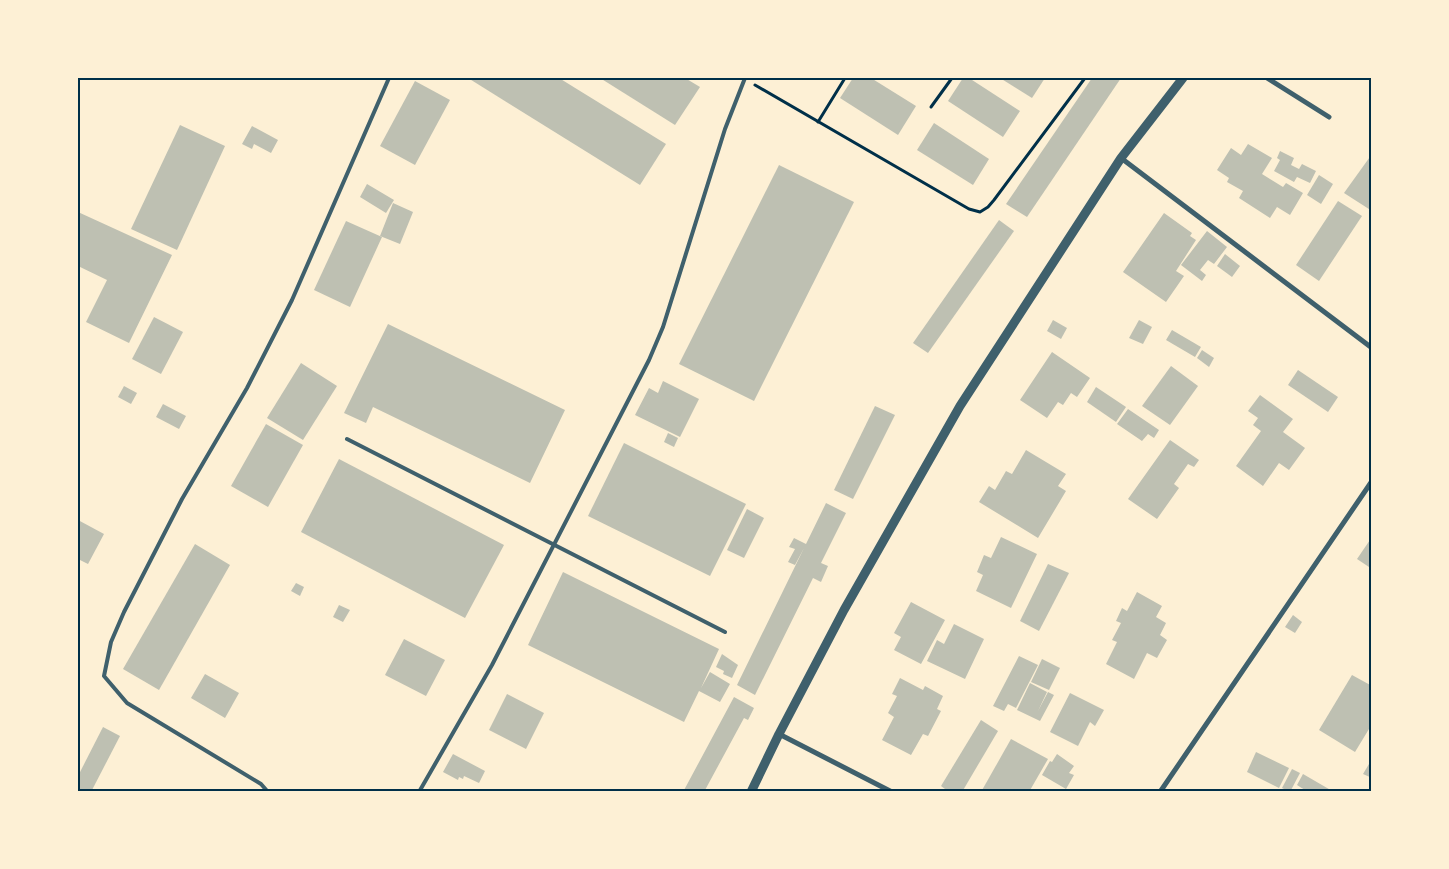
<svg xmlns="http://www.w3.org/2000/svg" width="1449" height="869" font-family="'Times New Roman',serif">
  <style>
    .building { fill: #bec0b2 }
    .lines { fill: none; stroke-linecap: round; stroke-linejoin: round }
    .path { stroke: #003049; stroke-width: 3 }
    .service { stroke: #3f606c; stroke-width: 4 }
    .minor { stroke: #3f606c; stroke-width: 5 }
    .tertiary { stroke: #3f606c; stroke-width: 9 }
    .neatline { fill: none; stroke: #003049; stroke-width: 2 }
  </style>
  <rect width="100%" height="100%" fill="#fdf0d5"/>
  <g class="building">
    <polygon points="468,78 559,78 666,144 640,185"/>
    <polygon points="600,78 685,78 700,87 675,125"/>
    <polygon points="853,78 871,78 916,106 898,135 840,98"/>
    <polygon points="963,78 969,78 1020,111 1003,137 948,101"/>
    <polygon points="1000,78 1045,78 1032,98"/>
    <polygon points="1092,78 1121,78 1027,217 1006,204"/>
    <polygon points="415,81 450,100 415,165 380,146"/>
    <polygon points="934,123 989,159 973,185 917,150"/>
    <polygon points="180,125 225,146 177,250 131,229"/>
    <polygon points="252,126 278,140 271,153 254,144 252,149 242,144"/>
    <polygon points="1248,144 1272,158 1262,174 1283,187 1286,183 1303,193 1290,215 1277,207 1270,218 1239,198 1243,191 1227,182 1229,178 1217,170 1231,148 1241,155"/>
    <polygon points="1280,151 1294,158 1291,165 1299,169 1302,164 1316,171 1310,183 1297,177 1294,182 1274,171 1280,160 1277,158"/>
    <polygon points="1372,154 1372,211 1344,193"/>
    <polygon points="779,165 854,202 754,401 679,364"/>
    <polygon points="1319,175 1333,184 1321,204 1307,195"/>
    <polygon points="367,184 394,200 386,213 360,197"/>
    <polygon points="1338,201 1362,216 1319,281 1296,265"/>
    <polygon points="393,203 413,212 400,244 380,236"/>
    <polygon points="78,212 172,255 129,343 86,322 107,280 78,266"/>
    <polygon points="1164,213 1192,233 1190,236 1196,240 1176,271 1184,276 1166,302 1123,272"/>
    <polygon points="999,220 1014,231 928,353 913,343"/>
    <polygon points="346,221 382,237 350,307 314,290"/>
    <polygon points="1207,231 1227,247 1214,264 1208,260 1200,270 1206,275 1202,281 1181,265"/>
    <polygon points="1225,254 1240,266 1232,277 1217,266"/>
    <polygon points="154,317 183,332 161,374 132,359"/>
    <polygon points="1053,320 1067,328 1061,339 1047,331"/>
    <polygon points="1139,320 1152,327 1143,344 1129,338"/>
    <polygon points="388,324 565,410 530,483 373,407 366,423 344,413"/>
    <polygon points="1172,330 1201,347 1195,357 1166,340"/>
    <polygon points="1202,350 1214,358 1209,367 1197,358"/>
    <polygon points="1052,352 1090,378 1077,397 1071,393 1063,405 1058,402 1047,418 1020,400"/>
    <polygon points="301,363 337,386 303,440 267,418"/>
    <polygon points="1171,366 1198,386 1170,425 1142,406"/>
    <polygon points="1298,370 1338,397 1328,412 1288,385"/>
    <polygon points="663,381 699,399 680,437 635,415 649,388 658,393"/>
    <polygon points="124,386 137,393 131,404 118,397"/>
    <polygon points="1096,387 1126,407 1116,422 1087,402"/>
    <polygon points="1260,395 1293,419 1283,432 1305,448 1289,470 1279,463 1263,486 1236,466 1261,431 1253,425 1258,418 1248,411"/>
    <polygon points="163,404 186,416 179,429 156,417"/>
    <polygon points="875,406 895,415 853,499 834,490"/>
    <polygon points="1128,409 1159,430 1154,438 1148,434 1142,441 1117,424"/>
    <polygon points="266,424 303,445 268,507 231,486"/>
    <polygon points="668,433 678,438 674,447 664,442"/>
    <polygon points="1170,440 1199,460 1194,467 1188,464 1174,484 1179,488 1157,519 1128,499"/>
    <polygon points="624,443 746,504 710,576 588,516"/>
    <polygon points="1026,450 1066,474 1058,486 1066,491 1038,538 979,502 989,486 995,490 1006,471 1012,474"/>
    <polygon points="339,459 504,545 465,618 301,532"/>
    <polygon points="826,503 846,513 821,563 828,566 821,582 813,578 755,695 737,685 804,548 795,565 788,562 795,549 789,547 794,538 806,544"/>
    <polygon points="747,509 764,518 744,558 727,550"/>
    <polygon points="78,520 104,534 88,564 78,559"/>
    <polygon points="1001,537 1037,554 1011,608 976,591 983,575 977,572 984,555 991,558"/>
    <polygon points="1372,537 1372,569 1357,559"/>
    <polygon points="195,544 230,565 159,690 123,669"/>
    <polygon points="1048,564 1069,573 1039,631 1020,621"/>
    <polygon points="563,572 719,649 701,688 710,672 730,684 720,702 699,691 684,722 528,645"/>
    <polygon points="296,583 304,587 300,596 291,591"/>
    <polygon points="1137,592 1162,606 1156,617 1166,623 1160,635 1167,640 1157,658 1147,653 1134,679 1106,664 1117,642 1112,640 1121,623 1116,621 1122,608 1127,611"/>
    <polygon points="911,602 945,620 921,664 894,650 901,637 894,633"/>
    <polygon points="339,605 350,610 343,622 333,617"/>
    <polygon points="1293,615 1302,622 1295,633 1285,627"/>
    <polygon points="954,624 984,639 965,679 927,661 937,640 944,644"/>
    <polygon points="404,639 445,660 426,696 385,675"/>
    <polygon points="722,654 738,665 732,678 723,674 724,671 716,667"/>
    <polygon points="1019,656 1038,665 1016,708 1008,704 1004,711 993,706"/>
    <polygon points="1042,659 1060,668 1049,690 1031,682"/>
    <polygon points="205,674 239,693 225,718 191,698"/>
    <polygon points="1352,675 1372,686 1372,724 1355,752 1319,730"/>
    <polygon points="900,678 923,690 925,686 943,696 937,709 941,711 928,736 923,734 911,755 882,740 894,717 888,713 897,696 892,694"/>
    <polygon points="1030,683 1047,692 1038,711 1048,692 1054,695 1040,721 1017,710"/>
    <polygon points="1070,693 1104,710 1095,726 1090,722 1078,746 1050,732"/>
    <polygon points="507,694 544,713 526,749 489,730"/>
    <polygon points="734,697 754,708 748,720 744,718 704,792 683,792"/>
    <polygon points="981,720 998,731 962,792 949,792 941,786"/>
    <polygon points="103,727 120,736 91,792 85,792 78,788 78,776"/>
    <polygon points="1011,739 1048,759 1029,792 981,792"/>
    <polygon points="1256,752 1289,768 1279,788 1247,772"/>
    <polygon points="453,754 485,771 479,783 464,776 463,779 459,777 458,780 443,772"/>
    <polygon points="1057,754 1074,766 1069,773 1074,775 1066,789 1042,775 1050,761 1052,762"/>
    <polygon points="1372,759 1372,778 1363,774"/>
    <polygon points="1292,769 1300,773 1290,792 1282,788"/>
    <polygon points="1303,774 1334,792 1308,792 1297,785"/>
  </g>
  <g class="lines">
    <g class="path">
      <polyline points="755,85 969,209 980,212 988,207 994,200 1085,78"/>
      <polyline points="931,107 952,78"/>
      <polyline points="818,122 845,78"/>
    </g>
    <g class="service">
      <polyline points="347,439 725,632"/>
      <polyline points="268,792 261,784 127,703 104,676 111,642 124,612 182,499 247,388 292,300 389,78"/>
      <polyline points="419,792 492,665 649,360 663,327 725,129 745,78"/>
    </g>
    <g class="minor">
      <polyline points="1267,78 1329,117"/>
      <polyline points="1121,158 1372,348"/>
      <polyline points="779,734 892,792"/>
      <polyline points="1160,792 1372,481"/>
    </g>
    <polyline class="tertiary" points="751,792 779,734 844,610 960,406 1121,158 1183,78"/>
  </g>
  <rect width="1449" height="869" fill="none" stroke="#fdf0d5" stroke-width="158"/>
  <rect x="79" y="79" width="1291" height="711" class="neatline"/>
</svg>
